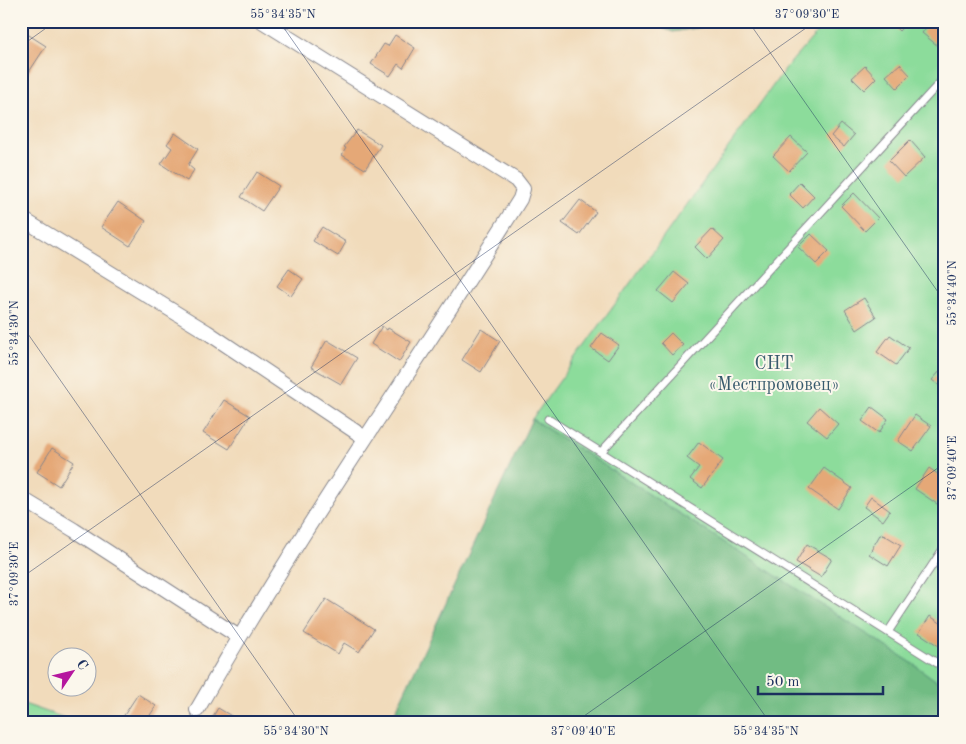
<svg xmlns="http://www.w3.org/2000/svg" width="966" height="744" font-family="'Old Standard TT',serif">
  <style>
    .green { fill: #8cdc9b; stroke: #54867c }
    .forest { fill: #71bc83; stroke: #467670 }
    .building { fill: #e5a877 }
    .lines { fill: none; stroke-linecap: round; stroke-linejoin: round }
    .service-casing { stroke: #86858c; stroke-width: 9 }
    .minor-casing { stroke: #86858c; stroke-width: 16 }
    .service { stroke: #fff; stroke-width: 7 }
    .minor { stroke: #fff; stroke-width: 14 }
    .ticks { fill: none; stroke: #1b2f5e; stroke-width: 1; stroke-opacity: 0.45 }
    .labels { text-anchor: middle; dominant-baseline: central; stroke-width: 4; stroke-linejoin: round; paint-order: stroke }
    .park-label { font-size: 18px; fill: #375a6d; stroke: #fbf7ec }
    .neatline { fill: none; stroke: #1b2f5e; stroke-width: 2 }
    .ticks-label { font-size: 12px; text-anchor: middle; fill: #1b2f5e }
  </style>
  <rect width="100%" height="100%" fill="#fbf7ec"/>
  <filter id="ink" filterUnits="userSpaceOnUse"><feTurbulence type="fractalNoise" baseFrequency=".02" numOctaves="2"/><feDisplacementMap in="SourceGraphic" scale="10" xChannelSelector="R" yChannelSelector="G"/><feConvolveMatrix kernelMatrix="1 2 1 2 8 2 1 2 1" color-interpolation-filters="sRGB"/></filter>
  <filter id="wash" filterUnits="userSpaceOnUse"><feTurbulence type="fractalNoise" baseFrequency=".0096" numOctaves="4" result="noise"/><feDisplacementMap in="SourceGraphic" scale="20" xChannelSelector="R" yChannelSelector="G"/><feGaussianBlur stdDeviation="1.12" result="paint"/><feColorMatrix in="noise" values="0 0 0 0 0 0 0 0 0 0 0 0 0 0 0 0 0 1.4 0 .05"/><feComposite in="paint" operator="in"/></filter>
  <g filter="url(#wash)">
    <rect width="100%" height="100%" fill="#f1dbbb"/>
    <g class="green">
      <polygon points="827,21 945,21 945,692 532,419 785,69"/>
      <polygon points="21,703 79,723 21,723"/>
    </g>
    <g class="forest">
      <polygon points="644,21 737,21 673,32"/>
      <polygon points="532,419 909,661 945,687 945,723 390,723"/>
    </g>
    <g id="blocks">
      <g class="building">
        <polygon points="889,21 909,21 899,31"/>
        <polygon points="931,21 945,21 945,37 938,46 922,33"/>
        <polygon points="21,30 46,46 25,78 21,76"/>
        <polygon points="395,35 415,48 403,68 398,64 390,76 371,64 384,44 388,46"/>
        <polygon points="900,64 910,75 897,88 886,76"/>
        <polygon points="865,66 876,78 864,90 852,78"/>
        <polygon points="841,124 854,135 844,147 831,136"/>
        <polygon points="357,130 381,145 365,169 342,155 346,148 344,147"/>
        <polygon points="175,133 198,149 188,165 194,170 187,181 161,164 172,148 167,144"/>
        <polygon points="791,137 807,152 789,171 773,156"/>
        <polygon points="910,140 925,157 904,177 889,161"/>
        <polygon points="257,172 279,186 262,211 241,197"/>
        <polygon points="800,182 814,196 803,208 789,194"/>
        <polygon points="854,193 878,218 865,231 841,206"/>
        <polygon points="580,200 596,212 579,235 562,223"/>
        <polygon points="118,202 146,221 130,246 101,227"/>
        <polygon points="322,227 346,242 338,256 313,241"/>
        <polygon points="712,229 724,240 707,259 695,247"/>
        <polygon points="811,234 829,251 816,264 798,247"/>
        <polygon points="289,269 303,279 291,296 277,286"/>
        <polygon points="674,272 689,284 673,303 658,291"/>
        <polygon points="864,298 876,317 857,330 845,310"/>
        <polygon points="382,326 387,330 388,328 411,342 399,362 371,344"/>
        <polygon points="481,329 500,341 481,372 462,360"/>
        <polygon points="602,333 619,345 608,360 591,348"/>
        <polygon points="671,333 683,345 672,355 661,343"/>
        <polygon points="890,335 909,348 896,365 877,352"/>
        <polygon points="327,340 357,358 341,384 311,367"/>
        <polygon points="941,370 945,373 945,390 932,380"/>
        <polygon points="224,400 250,416 229,449 203,433"/>
        <polygon points="819,407 838,424 827,437 807,421"/>
        <polygon points="872,407 888,419 879,433 862,421"/>
        <polygon points="915,415 931,426 913,451 898,441"/>
        <polygon points="699,442 723,460 702,488 690,479 699,467 687,458"/>
        <polygon points="52,448 74,462 59,486 37,472"/>
        <polygon points="824,468 852,488 838,509 809,489"/>
        <polygon points="929,468 945,479 945,499 940,506 915,489"/>
        <polygon points="871,497 890,511 883,521 864,507"/>
        <polygon points="881,533 901,545 888,566 869,554"/>
        <polygon points="807,544 832,559 821,577 796,562"/>
        <polygon points="326,599 374,629 359,652 344,643 338,654 304,633"/>
        <polygon points="930,616 945,626 945,650 919,633"/>
        <polygon points="138,694 156,706 145,723 119,723"/>
        <polygon points="218,708 243,723 209,723"/>
      </g>
    </g>
  </g>
  <g filter="url(#ink)">
    <use href="#blocks" fill-opacity="0" stroke="#86858c" stroke-width="1"/>
    <g class="lines">
      <g class="service-casing">
        <g id="service">
          <polyline points="548,419 945,668"/>
          <polyline points="601,452 945,77"/>
          <polyline points="888,632 945,546"/>
        </g>
      </g>
      <g class="minor-casing">
        <g id="minor">
          <polyline points="21,218 207,332 365,438"/>
          <polyline points="21,498 74,530 239,637"/>
          <path d="M197 710C297 535 413 370 520 199L523 189 516 180 262 21"/>
        </g>
      </g>
      <use href="#service" class="service"/>
      <use href="#minor" class="minor"/>
    </g>
  </g>
  <path class="ticks" d="M279 21 770 723M748 21 945 302M21 46 56 21M21 324 300 723M21 578 816 21M574 723 945 463"/>
  <g class="labels">
    <g class="park-label">
      <text x="774" y="364">СНТ<tspan x="774" dy="21">«Местпромовец»</tspan></text>
    </g>
  </g>
  <rect width="966" height="744" fill="none" stroke="#fbf7ec" stroke-width="55"/>
  <g transform="translate(72 672) rotate(55)"><circle r="24" fill="#fbf7ec" stroke="#a1a7b3"/>
  <path d="M0-4L9 19L0 12L-9 19Z" fill="#b5179e"/>
  <text y="-8" font-size="14" font-weight="bold" text-anchor="middle" fill="#1b2f5e">С</text>
  </g>
  <path d="M758 686v8h125v-8" fill="none" stroke="#1b2f5e" stroke-width="2.5"/>
  <text x="766" y="686" font-size="15" fill="#1b2f5e" stroke="#fbf7ec" stroke-width="4" paint-order="stroke">50 m</text>
  <rect x="28" y="28" width="910" height="688" class="neatline"/>
  <g class="ticks-label">
    <text x="283" y="18">55°34'35"N</text>
    <text x="807" y="18">37°09'30"E</text>
    <text transform="translate(952 293) rotate(-90)" y="4">55°34'40"N</text>
    <text transform="translate(14 333) rotate(-90)" y="4">55°34'30"N</text>
    <text transform="translate(952 468) rotate(-90)" y="4">37°09'40"E</text>
    <text transform="translate(14 574) rotate(-90)" y="4">37°09'30"E</text>
    <text x="296" y="735">55°34'30"N</text>
    <text x="583" y="735">37°09'40"E</text>
    <text x="766" y="735">55°34'35"N</text>
  </g>
</svg>
